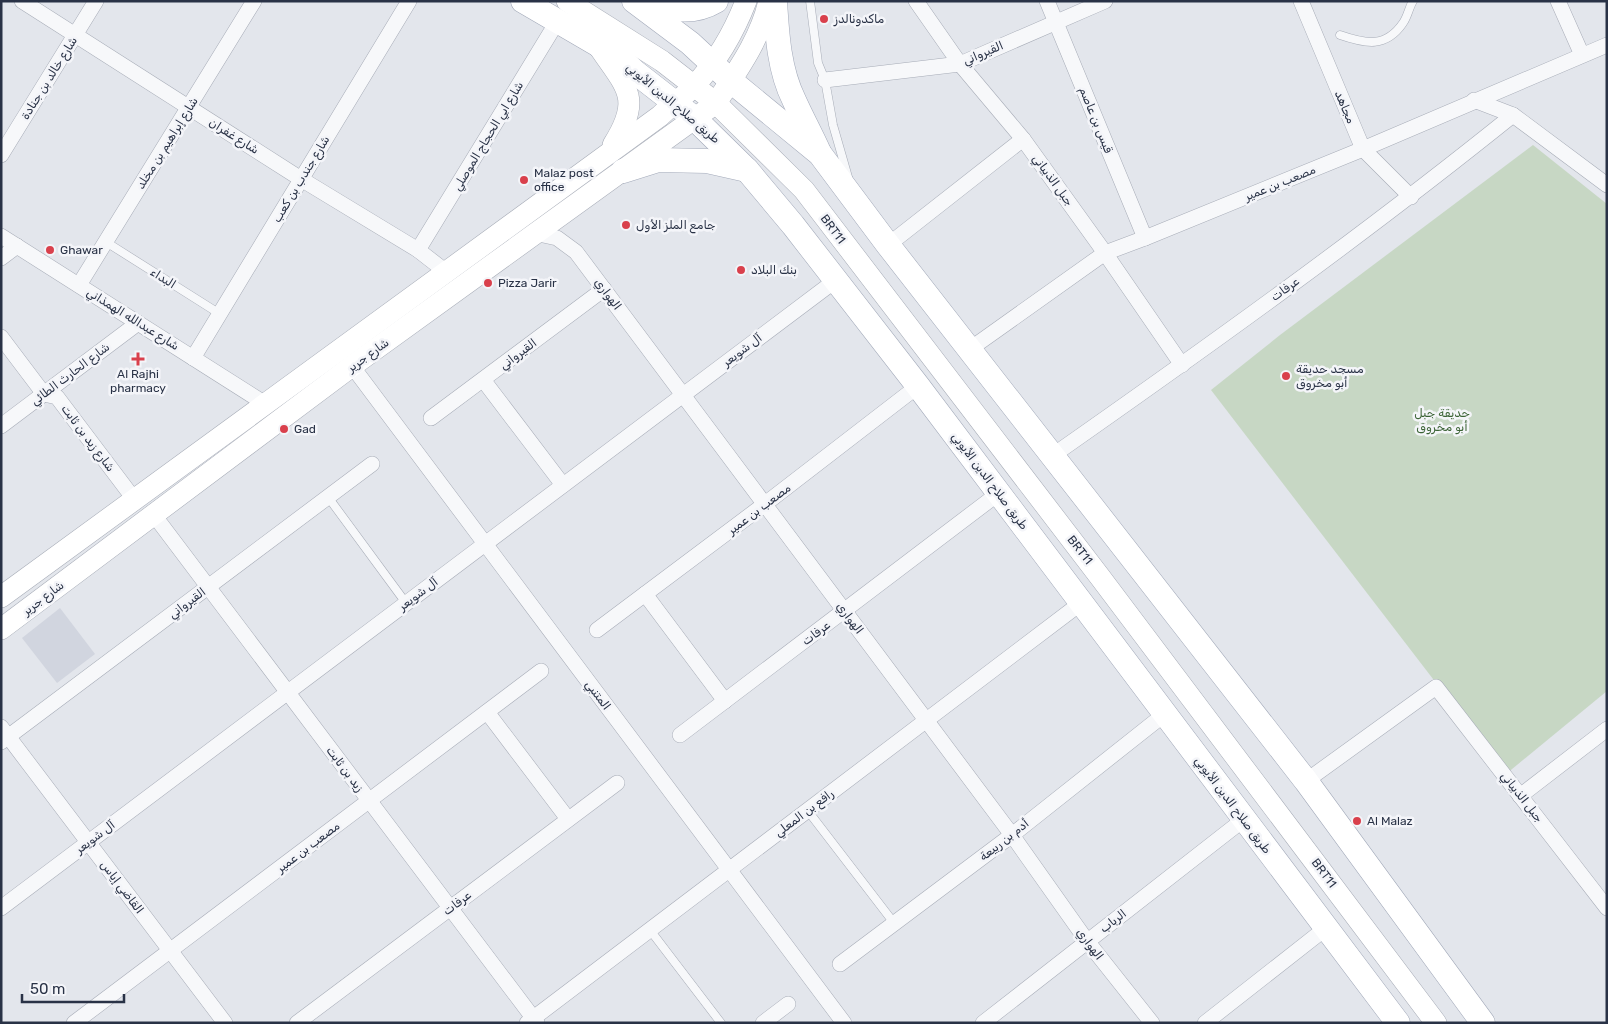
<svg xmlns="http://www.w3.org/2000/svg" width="1608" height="1024" font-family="Rubik,Cairo,sans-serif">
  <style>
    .built { fill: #d1d5df }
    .green { fill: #c7d7c4 }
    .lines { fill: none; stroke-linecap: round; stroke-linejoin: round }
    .service-casing { stroke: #a7acb7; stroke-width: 9 }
    .minor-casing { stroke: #a7acb7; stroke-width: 16 }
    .secondary-casing { stroke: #a7acb7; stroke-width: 22 }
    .primary-casing { stroke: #a2a9b9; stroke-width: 25 }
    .service { stroke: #f7f8fa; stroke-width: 8 }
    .minor { stroke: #f7f8fa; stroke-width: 15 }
    .secondary { stroke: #fff; stroke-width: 21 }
    .primary { stroke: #fff; stroke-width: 24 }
    .poi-dot { fill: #d9404c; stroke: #f4f5f9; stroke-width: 2 }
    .labels { text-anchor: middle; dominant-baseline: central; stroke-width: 5; stroke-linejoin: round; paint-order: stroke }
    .poi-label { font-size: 12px; fill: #293246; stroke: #f4f5f9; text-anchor: start }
    .street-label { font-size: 12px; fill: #293246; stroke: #f4f5f9 }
    .park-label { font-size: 12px; fill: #3b6335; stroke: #f4f5f9 }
  </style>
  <rect width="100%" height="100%" fill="#e3e6ec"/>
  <polygon class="built" points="60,608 95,654 57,683 22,638"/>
  <polygon class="green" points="1533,145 1607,204 1607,691 1506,774 1211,390 1280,335"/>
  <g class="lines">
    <g class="service-casing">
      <g id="service">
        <polyline points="810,1 818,63 825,80 833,125 848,177"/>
        <path d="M1340 35C1366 44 1386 48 1403 23 1408 16 1409 7 1413 1"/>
        <polyline points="106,242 220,314"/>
        <polyline points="328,497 406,603"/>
        <polyline points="808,811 894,923"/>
        <polyline points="650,930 721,1023"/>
      </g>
    </g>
    <g class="minor-casing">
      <g id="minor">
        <polyline points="22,1 301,179 418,250 445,271"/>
        <polyline points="916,1 960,64 1023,139 1105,253 1182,365"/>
        <polyline points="1047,1 1145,238"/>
        <polyline points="1301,1 1363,149 1411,197"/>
        <polyline points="1558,1 1582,55"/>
        <polyline points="825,80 960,64 1105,1"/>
        <polyline points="1513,115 1607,185"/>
        <polyline points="1,155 96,1"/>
        <polyline points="534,233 557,238 576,252 1012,835 1087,941 1152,1023"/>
        <polyline points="1,236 264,403"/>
        <polyline points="888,245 1023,139"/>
        <polyline points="418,250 557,22"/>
        <polyline points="1,258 17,246"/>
        <polyline points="79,285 254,1"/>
        <polyline points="1,337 44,394 57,397 134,499"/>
        <polyline points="970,349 1105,253 1145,238 1363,149 1607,45"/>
        <polyline points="193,358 409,1"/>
        <polyline points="352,366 844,1023"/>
        <polyline points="484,381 563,485"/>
        <polyline points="431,418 604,289"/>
        <polyline points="1,426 138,323"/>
        <path d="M1052 456C1209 346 1364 235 1513 115L1474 100"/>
        <polyline points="154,515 537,1023"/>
        <polyline points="645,594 725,701"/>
        <polyline points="597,630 765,504 918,386"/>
        <polyline points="487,712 568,819"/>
        <polyline points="1,727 225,1023"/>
        <polyline points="680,735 999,493"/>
        <polyline points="1,742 372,464"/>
        <polyline points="1306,781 1436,687 1607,908"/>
        <polyline points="1520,796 1607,729"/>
        <polyline points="1,908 836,280"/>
        <polyline points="840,964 1012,835 1166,713"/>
        <polyline points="74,1023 541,671"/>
        <polyline points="297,1023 617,783"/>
        <polyline points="527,1023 1081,603"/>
        <polyline points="763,1023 788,1004"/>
        <polyline points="983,1023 1243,820"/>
        <polyline points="1205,1023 1326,928"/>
      </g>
    </g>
    <g class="secondary-casing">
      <g id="secondary">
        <polyline points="567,1 662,61 716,103 804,190 1100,577 1436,1023"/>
        <path d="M597 44C625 87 644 96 613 145"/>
        <path d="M1 597 660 116C671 105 685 96 695 85 718 60 734 32 746 1"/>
        <path d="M1 629 352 366 716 103C737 71 760 40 769 1"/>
      </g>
    </g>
    <g class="primary-casing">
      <g id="primary">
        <polyline points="523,1 619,57 635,72 694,118 747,170 793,225 918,386 1398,1023"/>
        <polyline points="634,1 690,43 731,81 820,154 888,245 1306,781 1483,1023"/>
        <path d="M775 1C777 34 779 70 794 100 802 118 811 134 819 152"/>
        <path d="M641 2C668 8 691 16 716 1"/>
        <polyline points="623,171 658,160 707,161 747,170"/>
      </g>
    </g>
    <use href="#service" class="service"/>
    <use href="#minor" class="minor"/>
    <use href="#secondary" class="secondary"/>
    <use href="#primary" class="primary"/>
  </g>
  <g class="poi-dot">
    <circle cx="824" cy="19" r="5"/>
    <circle cx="524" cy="180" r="5"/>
    <circle cx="626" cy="225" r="5"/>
    <circle cx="50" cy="250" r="5"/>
    <circle cx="741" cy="270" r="5"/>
    <circle cx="488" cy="283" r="5"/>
    <path d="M135.5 351.5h5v5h5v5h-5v5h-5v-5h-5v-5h5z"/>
    <circle cx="1286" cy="376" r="5"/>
    <circle cx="284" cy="429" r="5"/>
    <circle cx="1357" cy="821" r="5"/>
  </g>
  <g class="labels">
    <g class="poi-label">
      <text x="834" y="19">ماكدونالدز</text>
      <text x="534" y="173">Malaz post<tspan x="534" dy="14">office</tspan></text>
      <text x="636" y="225">جامع الملز الأول</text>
      <text x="60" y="250">Ghawar</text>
      <text x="751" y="270">بنك البلاد</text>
      <text x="498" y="283">Pizza Jarir</text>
      <text x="1296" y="369">مسجد حديقة<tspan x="1296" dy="14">أبو مخروق</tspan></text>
      <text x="138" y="374" text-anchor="middle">Al Rajhi<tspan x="138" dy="14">pharmacy</tspan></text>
      <text x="294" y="429">Gad</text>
      <text x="1367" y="821">Al Malaz</text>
    </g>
    <g class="street-label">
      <text transform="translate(983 53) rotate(-23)">القيرواني</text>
      <text transform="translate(49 78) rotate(-58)">شارع خالد بن جنادة</text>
      <text transform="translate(673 103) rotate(40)">طريق صلاح الدين الأيوبي</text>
      <text transform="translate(1345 107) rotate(67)">مجاهد</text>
      <text transform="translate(1096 120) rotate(68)">قيس بن عاصم</text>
      <text transform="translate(234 136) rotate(32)">شارع غفران</text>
      <text transform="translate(488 136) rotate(-59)">شارع ابي الحجاج الموصلي</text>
      <text transform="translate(167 143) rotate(-58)">شارع إبراهيم بن مخلد</text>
      <text transform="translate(301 179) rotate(-59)">شارع جندب بن كعب</text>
      <text transform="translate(1053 180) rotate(54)">جبل الذبياني</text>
      <text transform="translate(1280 183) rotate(-22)">مصعب بن عمير</text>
      <text transform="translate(833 229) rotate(53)">BRT11</text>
      <text transform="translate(163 278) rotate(32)">البداء</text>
      <text transform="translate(1285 289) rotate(-36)">عرفات</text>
      <text transform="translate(608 294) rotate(53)">الهواري</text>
      <text transform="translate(133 319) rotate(32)">شارع عبدالله الهمذاني</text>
      <text transform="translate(742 350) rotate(-37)">آل شويعر</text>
      <text transform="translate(518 354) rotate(-37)">القيرواني</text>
      <text transform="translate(368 355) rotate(-36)">شارع جرير</text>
      <text transform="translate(70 374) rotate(-37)">شارع الحارث الطائي</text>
      <text transform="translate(88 438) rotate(53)">شارع زيد بن ثابت</text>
      <text transform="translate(990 481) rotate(53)">طريق صلاح الدين الأيوبي</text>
      <text transform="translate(759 509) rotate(-37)">مصعب بن عمير</text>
      <text transform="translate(1080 550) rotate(52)">BRT11</text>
      <text transform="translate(418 594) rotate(-37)">آل شويعر</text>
      <text transform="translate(43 598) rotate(-37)">شارع جرير</text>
      <text transform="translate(187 603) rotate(-37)">القيرواني</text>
      <text transform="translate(850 618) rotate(53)">الهواري</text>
      <text transform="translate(816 633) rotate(-37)">عرفات</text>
      <text transform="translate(598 695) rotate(53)">المتنبي</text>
      <text transform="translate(345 769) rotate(53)">زيد بن ثابت</text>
      <text transform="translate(1522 797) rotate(52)">جبل الذبياني</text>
      <text transform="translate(1233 805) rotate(53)">طريق صلاح الدين الأيوبي</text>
      <text transform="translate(804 813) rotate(-37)">رافع بن المعلي</text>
      <text transform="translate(95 837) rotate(-37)">آل شويعر</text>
      <text transform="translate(1004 840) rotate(-38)">أدم بن ربيعة</text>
      <text transform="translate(308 847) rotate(-37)">مصعب بن عمير</text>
      <text transform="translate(1324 873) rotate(53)">BRT11</text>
      <text transform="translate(122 887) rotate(53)">القاضي إياس</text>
      <text transform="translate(457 903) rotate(-37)">عرفات</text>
      <text transform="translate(1113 921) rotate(-38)">الرباب</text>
      <text transform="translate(1090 944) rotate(53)">الهواري</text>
    </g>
    <g class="park-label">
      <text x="1442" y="413">حديقة جبل<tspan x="1442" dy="14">أبو مخروق</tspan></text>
    </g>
  </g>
  <rect width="1608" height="1024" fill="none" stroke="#293246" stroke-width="5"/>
  <path d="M22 994v8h102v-8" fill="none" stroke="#293246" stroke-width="2.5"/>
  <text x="30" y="994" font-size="15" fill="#293246" stroke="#f4f5f9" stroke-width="4" paint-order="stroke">50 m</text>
</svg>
